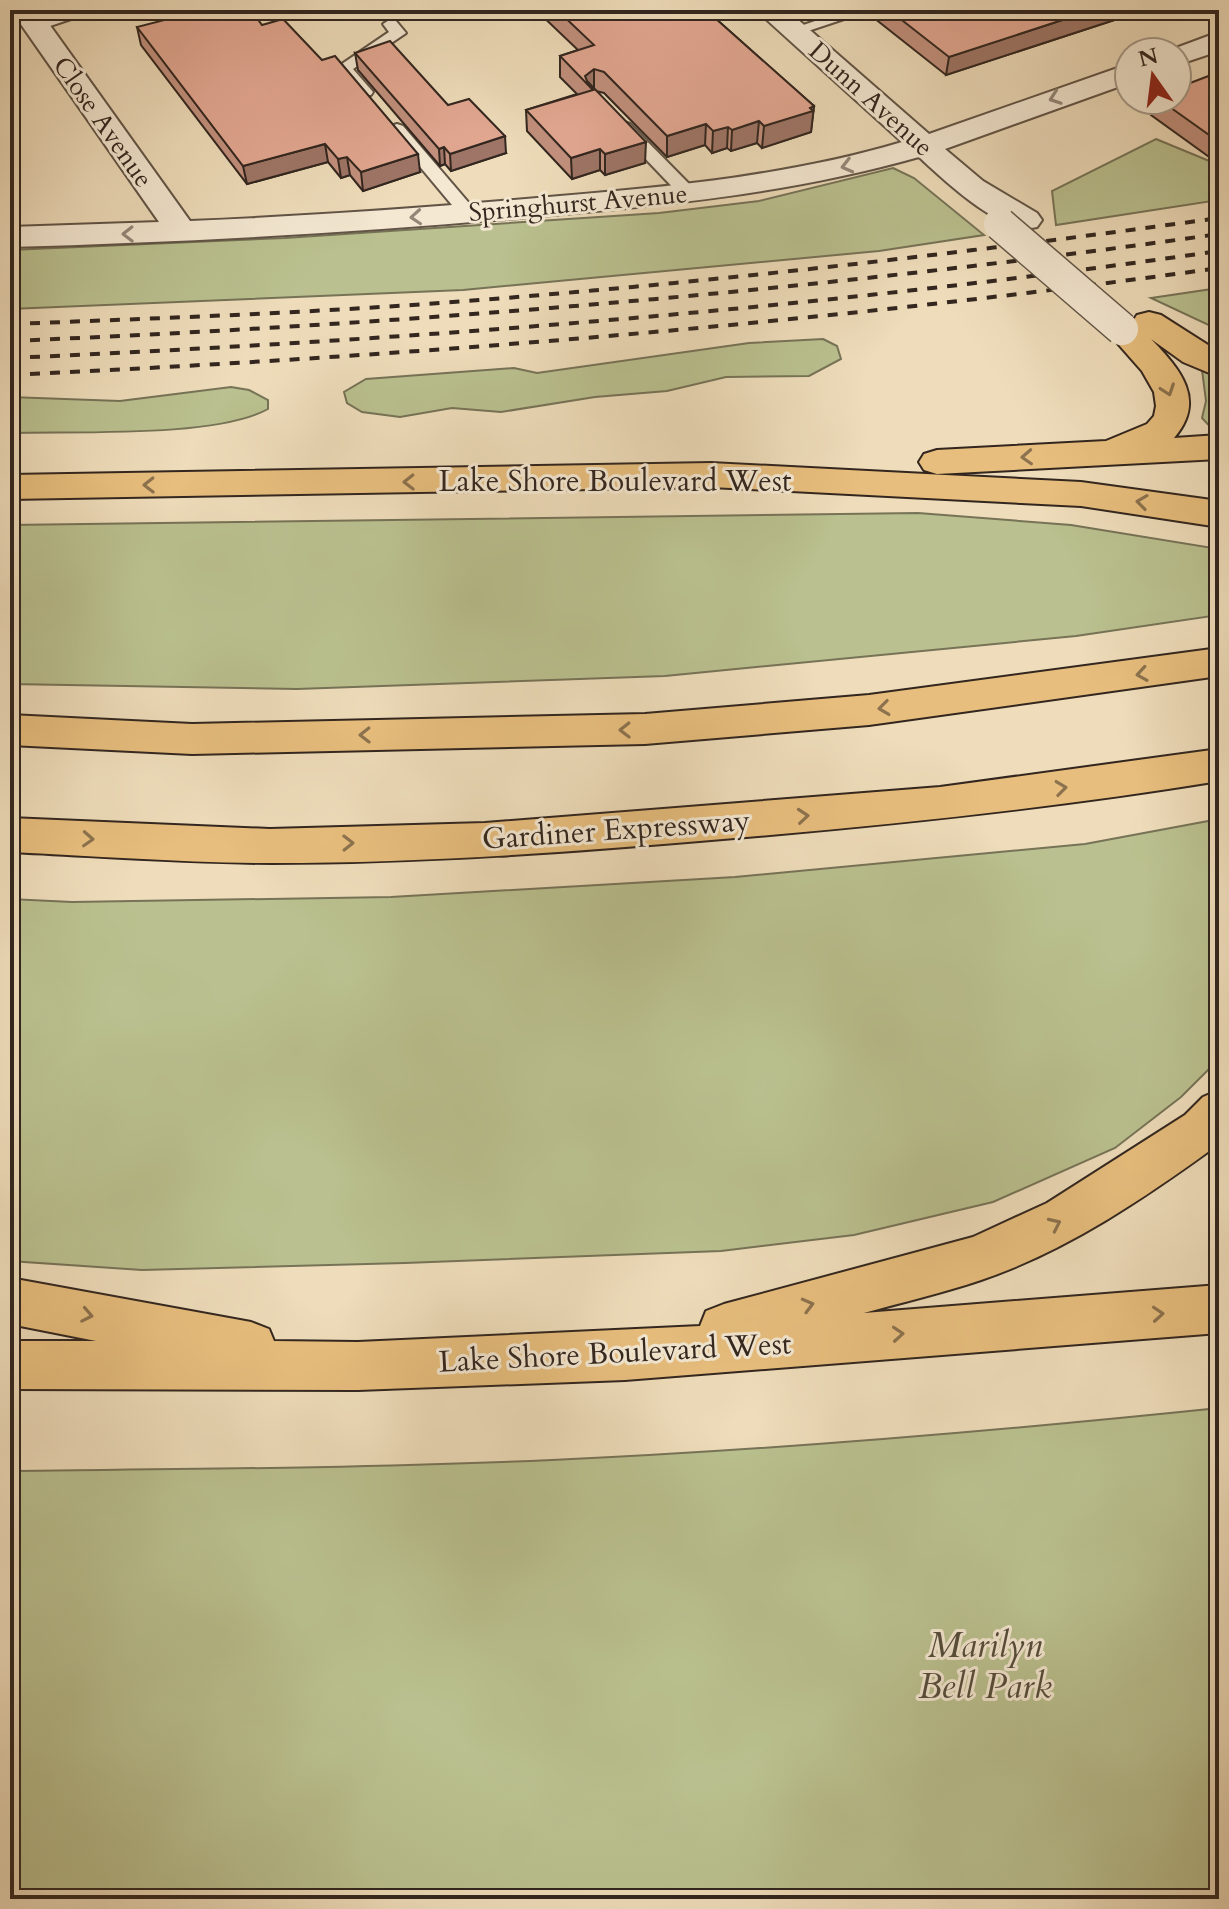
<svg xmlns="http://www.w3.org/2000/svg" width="1229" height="1909" font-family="Cardo,serif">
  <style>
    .green { fill: #bac08f; stroke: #767357; stroke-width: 2 }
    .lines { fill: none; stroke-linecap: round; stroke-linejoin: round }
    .lane-casing { stroke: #615446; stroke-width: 4 }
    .street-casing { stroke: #615446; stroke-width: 4 }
    .highway-casing { stroke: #32261f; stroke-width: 4 }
    .lane { fill: #f4e8d2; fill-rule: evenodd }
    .street { fill: #f4e8d2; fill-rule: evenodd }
    .highway { fill: #e7be7d; fill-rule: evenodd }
    .rail { stroke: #32261f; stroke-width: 4; stroke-dasharray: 10 10; stroke-linecap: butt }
    .street-bridge-casing { stroke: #615446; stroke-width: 35; stroke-linecap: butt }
    .street-bridge { stroke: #f4e8d2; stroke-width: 32 }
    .wall { fill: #c2907d; stroke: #32261f; stroke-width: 2 }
    .shaded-wall { fill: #9e7566; stroke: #32261f; stroke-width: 2 }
    .building { fill: #e2a791; stroke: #32261f; stroke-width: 2 }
    .oneway { stroke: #938778 }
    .oneway2 { stroke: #8c724e }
    .labels { text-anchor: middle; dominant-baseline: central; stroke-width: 6; stroke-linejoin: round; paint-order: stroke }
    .far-street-label { font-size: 26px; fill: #32261f; stroke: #f4e8d2 }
    .street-label { font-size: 30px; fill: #32261f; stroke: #f4e8d2 }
    .near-park-label { font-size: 36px; font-style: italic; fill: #544c3b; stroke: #f4e8d2 }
  </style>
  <rect width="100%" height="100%" fill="#eedcba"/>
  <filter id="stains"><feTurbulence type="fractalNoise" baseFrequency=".0025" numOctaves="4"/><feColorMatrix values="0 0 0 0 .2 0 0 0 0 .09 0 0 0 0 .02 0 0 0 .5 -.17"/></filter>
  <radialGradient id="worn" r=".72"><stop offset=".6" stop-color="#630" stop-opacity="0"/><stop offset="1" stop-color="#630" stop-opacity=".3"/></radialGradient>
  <g class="green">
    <polygon points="1156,139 1219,165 1219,200 1056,225 1052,191"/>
    <polygon points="893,168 914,178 984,235 879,251 463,290 10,309 10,250 285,238 659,213 759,201"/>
    <polygon points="1219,288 1219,335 1211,326 1151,298"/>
    <polygon points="823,339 837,346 841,359 809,376 726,377 667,391 595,397 501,412 452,408 400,417 362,412 347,403 344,392 366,379 514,368 537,373 749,343"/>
    <polygon points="1202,370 1219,378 1219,432 1215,432 1202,418 1206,401"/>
    <path d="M231 387 249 390 268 400V409C216 438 74 431 10 433V397L120 401Z"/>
    <polygon points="918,513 1071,525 1219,549 1219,615 1076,636 665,676 297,689 10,684 10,525"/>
    <polygon points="1219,819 1219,1059 1181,1097 1115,1148 993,1202 854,1235 721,1251 405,1263 142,1270 10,1261 10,899 72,902 391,897 735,877 1085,844"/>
    <path d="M1219 1408V1899H10V1471C191 1469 371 1468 552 1460 775 1450 997 1431 1219 1408Z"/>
  </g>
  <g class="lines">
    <g class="lane-casing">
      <g id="lane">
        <polygon points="73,10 98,10 35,31 27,26"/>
        <polygon points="847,10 871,10 799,34 789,34 786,31"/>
        <polygon points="391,19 396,21 406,33 353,69 373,92 371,95 359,95 336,68 389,32 383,24"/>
        <polygon points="624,122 630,124 695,190 697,194 695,198 683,198 618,130 618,124"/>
        <polygon points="397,124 403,126 474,209 477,213 474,217 462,217 391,132 391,126"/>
      </g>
    </g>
    <g class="street-casing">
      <g id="street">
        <path d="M11 10H39L190 221C314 216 437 207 560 196 675 186 792 175 902 142L756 10H787L929 134 1129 64V83L945 149 983 181 1037 213 1042 220 1037 227C1002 236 944 180 919 157 792 193 661 206 530 217 357 233 184 242 10 247V227L159 222Z"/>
        <polygon points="1219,32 1219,51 1177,65 1177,52 1165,52"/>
      </g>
    </g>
    <g class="highway-casing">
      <g id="highway">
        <path d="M1149 312 1161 315 1219 352V377L1183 362 1151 339C1180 369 1207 400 1174 438L1219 435V459L937 474 924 470 919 462 924 454 937 450 1106 441 1147 424 1154 416 1156 406 1154 392 1142 371 1105 329 1110 322 1122 318 1133 321 1137 315Z"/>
        <polygon points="711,463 1081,482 1219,501 1219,527 1081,506 711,487 10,499 10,475"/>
        <polygon points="1219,648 1219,676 869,725 645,744 192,754 10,745 10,715 192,724 645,714 869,695"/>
        <path d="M1219 749V781C1054 808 889 825 723 839 573 852 422 863 272 863 184 863 97 856 10 852V818L270 829 485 823 940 787Z"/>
        <path d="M1219 1090V1144C1146 1197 1067 1251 981 1280 943 1293 903 1302 864 1313L1219 1285V1333L625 1380 358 1390 10 1389V1341H96L10 1324V1278L251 1322 269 1329 274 1341 358 1342 700 1326 706 1311 724 1304 973 1237 1047 1203 1185 1115 1203 1097Z"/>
      </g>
    </g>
    <use href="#lane" class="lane"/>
    <use href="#street" class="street"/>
    <use href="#highway" class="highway"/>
    <g class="rail">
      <path d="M10 324C144 319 278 314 412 305 682 286 951 255 1219 218"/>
      <path d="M10 341C415 324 817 291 1219 234"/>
      <path d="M10 358C415 340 818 309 1219 251"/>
      <path d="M10 375C415 356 817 324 1219 268"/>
    </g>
    <g class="street-bridge-casing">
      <polyline id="street-bridge" points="1000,224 1122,329"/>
    </g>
    <use href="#street-bridge" class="street-bridge"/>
  </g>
  <g class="wall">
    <polygon points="536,10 706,10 814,106 811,132 762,148 757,143 731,151 727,148 712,153 705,145 667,157 604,93 596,91 645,163 605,175 600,170 572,179 527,131 526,110 577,94 560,77 560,56 578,50"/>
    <polygon points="869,10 1145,10 946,75 869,14"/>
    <polygon points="262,25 420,172 363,191 350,175 341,178 328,162 247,184 141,45 137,27"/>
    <polygon points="355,53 448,105 506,153 451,171 445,164 440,166 358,70"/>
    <polygon points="1219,72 1219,164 1151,115 1155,100 1177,100"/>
  </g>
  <g class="shaded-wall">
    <polygon points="1093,10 1145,10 946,75 949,57"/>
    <polygon points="594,69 594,90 585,81 585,76"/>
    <polygon points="814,106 811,132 762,148 764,126"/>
    <polygon points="759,121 757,143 731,151 732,130"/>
    <polygon points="706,124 705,145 667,157 667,136"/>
    <polygon points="728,127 727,148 712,153 713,131"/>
    <polygon points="505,136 506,153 451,171 450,154"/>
    <polygon points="646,142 645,163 605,175 605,154"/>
    <polygon points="325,144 328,162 247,184 243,166"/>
    <polygon points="444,147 445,164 440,166 439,149"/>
    <polygon points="600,149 600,170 572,179 571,158"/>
    <polygon points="418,154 420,172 363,191 361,172"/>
    <polygon points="347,157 350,175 341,178 338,159"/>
  </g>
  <g class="building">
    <polygon points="203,10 223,11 240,10 242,12 251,10 262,25 283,19 322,60 335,56 418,154 361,172 347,157 338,159 325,144 243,166 137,27"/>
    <polygon points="557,10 706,10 814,106 810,108 813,111 764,126 759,121 732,130 728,127 713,131 706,124 667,136 604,72 594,69 585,76 587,81 646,142 605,154 600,149 571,158 526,110 593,90 560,56 594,45"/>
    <polygon points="889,10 1093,10 949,57"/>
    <polygon points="390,41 448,105 469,99 505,136 450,154 444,147 439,149 355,53"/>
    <polygon points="1219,72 1219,142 1160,100 1177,100 1177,88"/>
  </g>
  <defs><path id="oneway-chevron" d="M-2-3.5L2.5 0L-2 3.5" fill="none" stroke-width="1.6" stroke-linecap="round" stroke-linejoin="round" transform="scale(2)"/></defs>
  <g class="oneway">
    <use href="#oneway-chevron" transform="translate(1055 98) rotate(161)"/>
    <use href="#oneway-chevron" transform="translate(847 166) rotate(166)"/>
    <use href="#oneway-chevron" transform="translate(416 217) rotate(176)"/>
    <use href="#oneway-chevron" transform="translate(128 234) rotate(179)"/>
  </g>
  <g class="oneway2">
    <use href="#oneway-chevron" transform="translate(1168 390) rotate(71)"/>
    <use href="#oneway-chevron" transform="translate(1027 457) rotate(177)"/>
    <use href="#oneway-chevron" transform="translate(409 482) rotate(179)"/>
    <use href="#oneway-chevron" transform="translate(149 485) rotate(179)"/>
    <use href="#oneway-chevron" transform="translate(1142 502) rotate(-172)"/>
    <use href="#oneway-chevron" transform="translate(1142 674) rotate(171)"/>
    <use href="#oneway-chevron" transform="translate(884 708) rotate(173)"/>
    <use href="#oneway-chevron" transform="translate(625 730) rotate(179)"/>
    <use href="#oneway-chevron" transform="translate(365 735) rotate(179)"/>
    <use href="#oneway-chevron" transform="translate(1061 788) rotate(-7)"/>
    <use href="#oneway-chevron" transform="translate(803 816) rotate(-5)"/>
    <use href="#oneway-chevron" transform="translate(88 839) rotate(3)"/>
    <use href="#oneway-chevron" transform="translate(348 843) rotate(-1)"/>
    <use href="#oneway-chevron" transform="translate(1055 1224) rotate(-25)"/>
    <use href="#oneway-chevron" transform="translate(808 1305) rotate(-15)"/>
    <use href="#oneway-chevron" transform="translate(1158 1314) rotate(-4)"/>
    <use href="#oneway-chevron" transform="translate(87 1315) rotate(11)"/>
    <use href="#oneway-chevron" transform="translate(898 1334) rotate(-4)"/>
  </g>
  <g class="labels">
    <g class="far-street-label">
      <text transform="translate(871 99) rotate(42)">Dunn Avenue</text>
      <text transform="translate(103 122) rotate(55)">Close Avenue</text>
      <text transform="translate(578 203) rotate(-5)">Springhurst Avenue</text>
    </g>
    <g class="street-label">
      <text x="615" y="481">Lake Shore Boulevard West</text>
      <text transform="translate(616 830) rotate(-4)">Gardiner Expressway</text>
      <text transform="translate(615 1353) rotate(-3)">Lake Shore Boulevard West</text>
    </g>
    <g class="near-park-label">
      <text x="985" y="1645">Marilyn<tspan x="985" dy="41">Bell Park</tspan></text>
    </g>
  </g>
  <rect width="1229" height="1909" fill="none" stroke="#eedcba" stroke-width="40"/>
  <rect x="12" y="12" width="1205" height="1885" fill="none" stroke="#32261f" stroke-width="4"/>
  <rect x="20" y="20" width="1189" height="1869" fill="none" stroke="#32261f" stroke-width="2"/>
  <g transform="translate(1153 76) rotate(346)"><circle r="38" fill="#f4e8d2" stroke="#a69a8a" stroke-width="2"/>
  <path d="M0-6L14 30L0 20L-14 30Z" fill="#8f2418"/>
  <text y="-12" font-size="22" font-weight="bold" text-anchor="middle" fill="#32261f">N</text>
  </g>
  <rect width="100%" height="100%" filter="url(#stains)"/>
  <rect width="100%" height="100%" fill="url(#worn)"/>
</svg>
